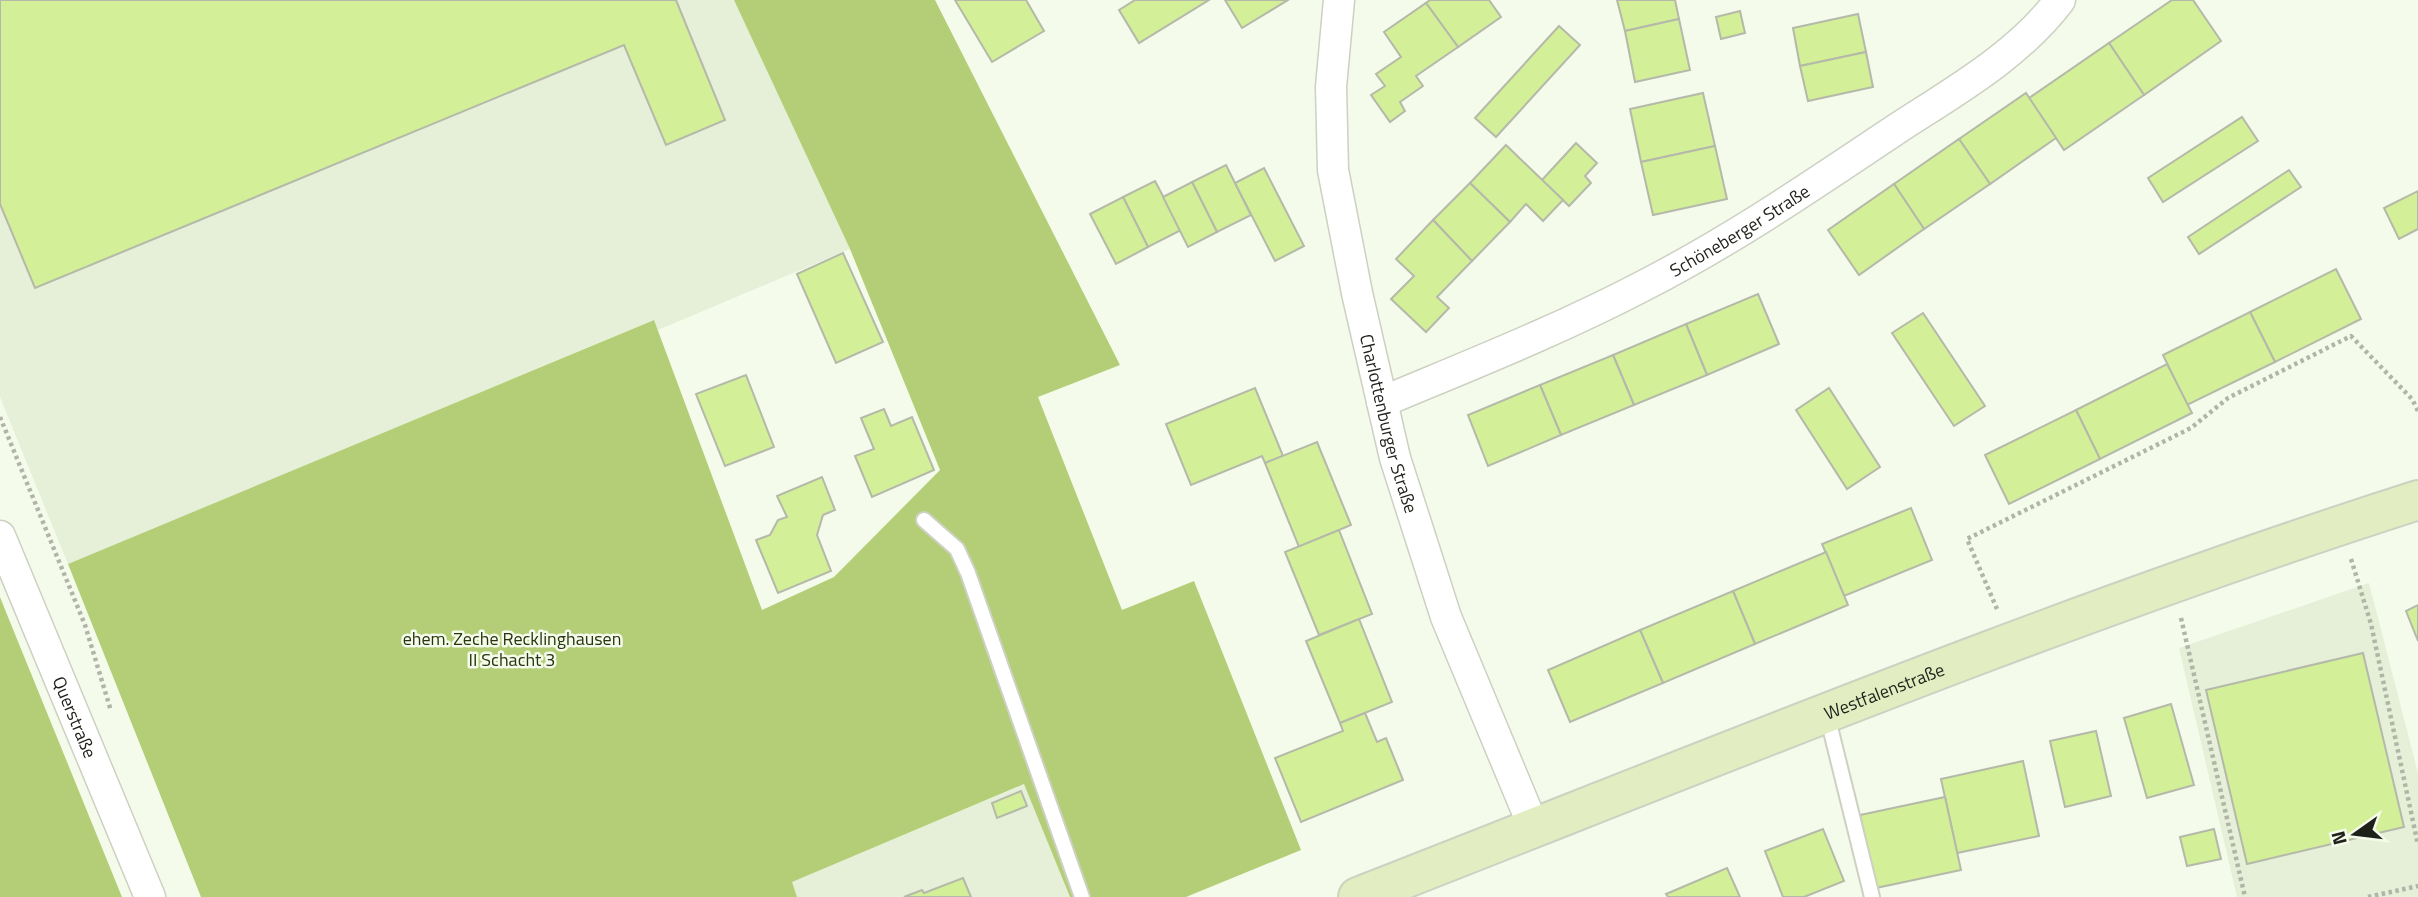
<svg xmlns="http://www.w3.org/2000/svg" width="2418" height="897" font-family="'Titillium Web',sans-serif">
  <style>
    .built { fill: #e6efd8 }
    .forest { fill: #b3ce77 }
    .building { fill: #d3ef97; stroke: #b4b9aa; stroke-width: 2 }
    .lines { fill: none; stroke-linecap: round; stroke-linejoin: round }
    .service-casing { stroke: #ccd1c2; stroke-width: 18 }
    .minor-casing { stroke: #ccd1c2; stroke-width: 33 }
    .secondary-casing { stroke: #ccd1c2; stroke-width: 42 }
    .path { stroke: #b0b5a8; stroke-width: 4.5; stroke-dasharray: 3.5 3.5; stroke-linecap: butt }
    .service { stroke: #fff; stroke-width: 14 }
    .minor { stroke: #fff; stroke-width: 30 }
    .secondary { stroke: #e2edc2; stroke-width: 38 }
    .labels { text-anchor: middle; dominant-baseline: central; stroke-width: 5; stroke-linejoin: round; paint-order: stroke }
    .street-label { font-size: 18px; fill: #1e201a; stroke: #f5fbeb }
    .park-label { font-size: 18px; fill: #29340f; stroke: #f5fbeb }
  </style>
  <rect width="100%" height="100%" fill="#f5fbeb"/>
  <g class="built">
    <polygon points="0,0 734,0 850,249 658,330 653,320 68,564 0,397"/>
    <polygon points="2369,583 2418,773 2418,897 2237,897 2179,648"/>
    <polygon points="1025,784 1070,897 797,897 791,882"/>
  </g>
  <g class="forest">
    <polygon points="734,0 935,0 1120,365 1038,397 1122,610 1194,581 1301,850 1186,897 1070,897 1024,784 792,882 797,897 201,897 68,564 654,320 762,610 834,577 940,470 850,249"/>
    <polygon points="0,597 8,617 122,897 0,897"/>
  </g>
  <g class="building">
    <polygon points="0,0 676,0 725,120 666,145 624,45 35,288 0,204"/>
    <polygon points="955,0 1026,0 1044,31 992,62"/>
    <polygon points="1135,0 1209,0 1139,43 1119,10"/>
    <polygon points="1225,0 1288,0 1242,28"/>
    <polygon points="1430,0 1489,0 1501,17 1458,47 1426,3"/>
    <polygon points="1617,0 1675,0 1679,19 1625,31"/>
    <polygon points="2172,0 2193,0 2221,41 2144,95 2109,43"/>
    <polygon points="1426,3 1458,47 1416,76 1423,86 1400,102 1405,111 1390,122 1371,95 1385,86 1376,74 1401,57 1384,32"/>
    <polygon points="1740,11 1745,33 1721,39 1716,17"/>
    <polygon points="1858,14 1866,52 1800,66 1793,28"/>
    <polygon points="1679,19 1690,70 1635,82 1625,31"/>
    <polygon points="1559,26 1580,45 1496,137 1475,118"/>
    <polygon points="2109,43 2144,95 2064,150 2029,98"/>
    <polygon points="1866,52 1873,87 1808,101 1800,66"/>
    <polygon points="1703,93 1715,146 1641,162 1630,109"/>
    <polygon points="2026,93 2056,138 1990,184 1959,139"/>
    <polygon points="2242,117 2258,141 2163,202 2148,178"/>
    <polygon points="1959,139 1990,184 1924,229 1894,184"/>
    <polygon points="1576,143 1597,163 1585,176 1591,183 1569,206 1542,180"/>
    <polygon points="1506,145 1563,200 1543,221 1526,204 1510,222 1470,183"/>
    <polygon points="1715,146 1727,199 1653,215 1641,162"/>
    <polygon points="1226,165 1251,215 1217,232 1192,182"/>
    <polygon points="1264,168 1304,246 1275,261 1235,183"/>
    <polygon points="2289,170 2301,187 2199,254 2188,237"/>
    <polygon points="1155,181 1181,230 1148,247 1123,197"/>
    <polygon points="1192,182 1217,232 1188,247 1163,197"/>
    <polygon points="1470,183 1510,222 1472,261 1433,220"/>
    <polygon points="1894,184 1924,229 1859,275 1828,230"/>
    <polygon points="2418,191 2418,229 2399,239 2384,208"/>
    <polygon points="1123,197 1148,247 1116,264 1090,214"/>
    <polygon points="1433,220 1472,261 1437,297 1449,308 1426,332 1391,299 1414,276 1396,259"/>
    <polygon points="843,253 883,342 836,363 797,274"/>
    <polygon points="2336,269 2361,319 2275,362 2250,312"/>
    <polygon points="1758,294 1779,344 1707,375 1686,324"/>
    <polygon points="2250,312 2275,362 2187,405 2163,355"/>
    <polygon points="1923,313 1985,406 1954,426 1892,333"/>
    <polygon points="1686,324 1707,375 1634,405 1613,355"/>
    <polygon points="1613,355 1634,405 1561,435 1540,385"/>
    <polygon points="2167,364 2192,413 2100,459 2076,410"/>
    <polygon points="746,375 774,447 725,466 696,394"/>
    <polygon points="1540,385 1561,435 1488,466 1468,415"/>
    <polygon points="1255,388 1283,456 1265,463 1262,456 1191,485 1166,424"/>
    <polygon points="1829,388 1880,467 1847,489 1796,410"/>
    <polygon points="884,409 891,426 912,417 934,470 872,497 855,456 874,449 861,418"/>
    <polygon points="2076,410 2100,459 2009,504 1985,455"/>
    <polygon points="1317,442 1351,525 1299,547 1265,463"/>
    <polygon points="822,477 835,510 823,515 817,535 831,571 778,593 756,540 770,535 778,520 787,517 777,496"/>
    <polygon points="1911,508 1932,560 1844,596 1822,544"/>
    <polygon points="1339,530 1372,614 1319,635 1285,552"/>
    <polygon points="1826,552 1848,605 1755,644 1733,591"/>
    <polygon points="1733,591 1755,644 1663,683 1640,630"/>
    <polygon points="2418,605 2418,641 2406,611"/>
    <polygon points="1359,619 1392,702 1340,723 1306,641"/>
    <polygon points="1640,630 1663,683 1570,722 1548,670"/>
    <polygon points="2363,653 2404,827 2247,864 2206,690"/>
    <polygon points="2171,704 2194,785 2147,798 2124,718"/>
    <polygon points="1365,713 1377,742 1386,738 1403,780 1301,822 1275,758 1343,731 1340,723"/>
    <polygon points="2096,731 2111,796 2065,807 2050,741"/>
    <polygon points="2023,761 2039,836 1957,853 1941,779"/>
    <polygon points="1021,791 1027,806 997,818 992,803"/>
    <polygon points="1945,797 1961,870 1876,888 1860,815"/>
    <polygon points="1823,829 1844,881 1804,897 1783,897 1765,851"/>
    <polygon points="2214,829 2221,859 2187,866 2180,837"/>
    <polygon points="1727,868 1740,897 1668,897 1666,894"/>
    <polygon points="963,878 971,897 904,897 922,890 924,893"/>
  </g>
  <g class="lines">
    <g class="service-casing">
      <g id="service">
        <polyline points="924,520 957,549 968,573 1082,897"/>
        <polyline points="1827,715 1872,897"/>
      </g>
    </g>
    <g class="minor-casing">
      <g id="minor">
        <path id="s1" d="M1339 0 1331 87 1333 170 1357 293 1395 458 1446 617 1534 828"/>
        <path id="s2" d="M1382 402C1470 365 1559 330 1643 286 1731 241 1813 185 1895 130 1953 92 2018 56 2060 0"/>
        <path id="s3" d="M0 536 150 897"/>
      </g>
    </g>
    <g class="secondary-casing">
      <g id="secondary">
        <path id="s4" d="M1358 897C1709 760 2059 615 2418 500"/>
      </g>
    </g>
    <g class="path">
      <polyline points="0,417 85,625 111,711"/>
      <polyline points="2351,559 2371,624 2418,845"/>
      <polyline points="1997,609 1967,539 2191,428 2228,398 2351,336 2412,399 2418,411"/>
      <polyline points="2181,618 2245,897"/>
      <polyline points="2368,897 2418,886"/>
    </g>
    <use href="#service" class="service"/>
    <use href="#minor" class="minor"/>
    <use href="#secondary" class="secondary"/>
  </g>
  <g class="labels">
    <g class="street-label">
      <text stroke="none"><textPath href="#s2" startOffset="397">Schöneberger Straße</textPath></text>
      <text stroke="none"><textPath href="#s1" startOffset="430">Charlottenburger Straße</textPath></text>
      <text stroke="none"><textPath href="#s4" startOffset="565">Westfalenstraße</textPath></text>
      <text stroke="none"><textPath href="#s3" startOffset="196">Querstraße</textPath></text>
    </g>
    <g class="park-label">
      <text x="512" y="638">ehem. Zeche Recklinghausen<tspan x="512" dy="21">II Schacht 3</tspan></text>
    </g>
  </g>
  <g transform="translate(2355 834) rotate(256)" stroke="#f5fbeb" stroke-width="5" paint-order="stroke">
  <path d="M0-5L12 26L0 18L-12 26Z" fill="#1e201a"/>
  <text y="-10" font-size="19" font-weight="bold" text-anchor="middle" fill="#1e201a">N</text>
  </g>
</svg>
